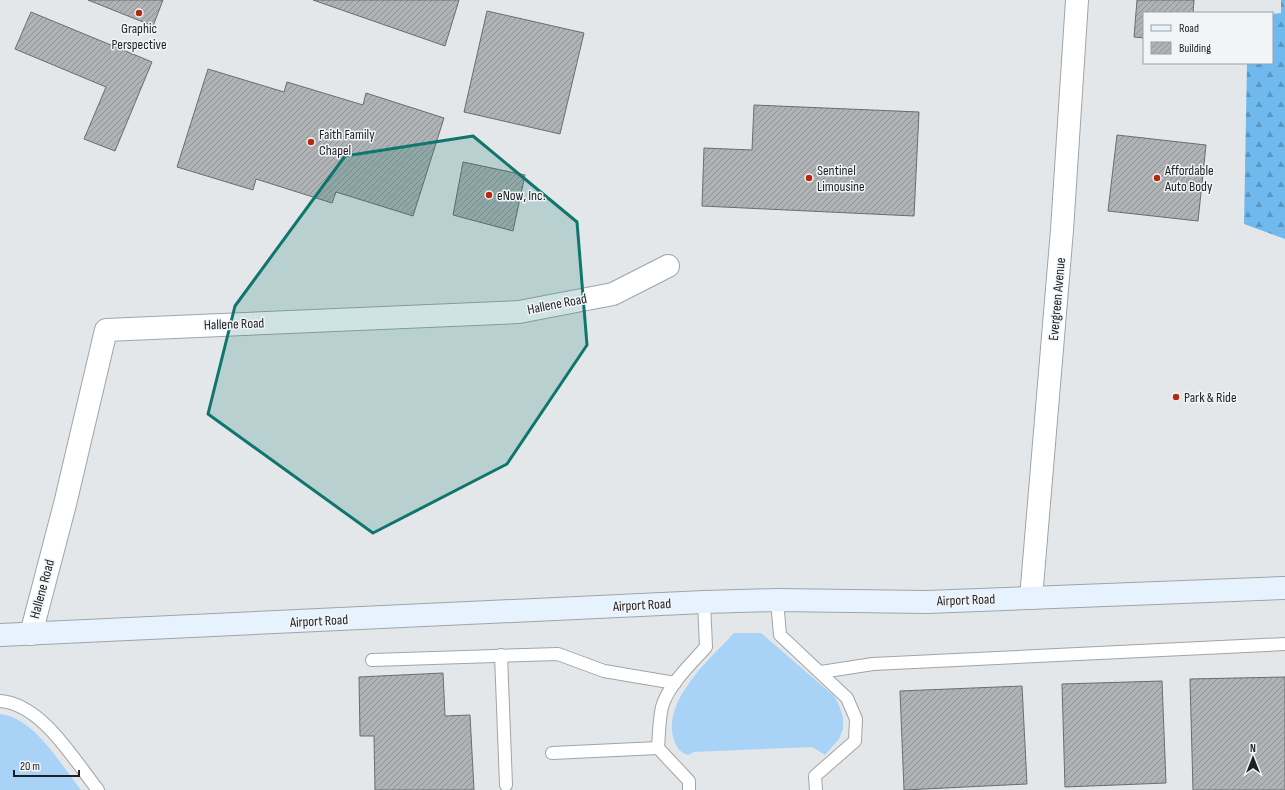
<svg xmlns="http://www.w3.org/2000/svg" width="1285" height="790" font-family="'Sofia Sans Condensed',sans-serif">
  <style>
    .grass { fill: #a8d3f6 }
    .forest { fill: url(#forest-firs) }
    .building { fill: url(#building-hatch); stroke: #6a6d6f }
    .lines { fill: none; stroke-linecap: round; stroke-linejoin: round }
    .lane-casing { stroke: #a1a4a6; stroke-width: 14 }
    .street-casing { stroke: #a1a4a6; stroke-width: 24 }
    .secondary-casing { stroke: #a1a4a6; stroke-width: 24 }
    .lane { stroke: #fff; stroke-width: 12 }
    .street { stroke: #fff; stroke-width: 22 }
    .secondary { stroke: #e6f3fe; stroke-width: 22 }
    .marked { fill: #0f766e; fill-opacity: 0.2; stroke: #0f766e; stroke-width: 3; stroke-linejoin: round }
    .poi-dot { fill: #b5290d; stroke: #f2f5f7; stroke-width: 1.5 }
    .labels { text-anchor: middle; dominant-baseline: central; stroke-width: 3; stroke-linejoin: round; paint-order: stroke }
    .poi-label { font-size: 14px; fill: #1e1f20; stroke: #f2f5f7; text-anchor: start }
    .street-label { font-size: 14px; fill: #1e1f20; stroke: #f2f5f7 }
  </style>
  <defs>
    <pattern id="forest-firs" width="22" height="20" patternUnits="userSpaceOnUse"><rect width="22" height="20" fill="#70b9ef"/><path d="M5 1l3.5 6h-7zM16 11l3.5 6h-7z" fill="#5b96c1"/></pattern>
    <pattern id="building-hatch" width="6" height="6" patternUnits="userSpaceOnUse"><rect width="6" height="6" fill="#b0b3b5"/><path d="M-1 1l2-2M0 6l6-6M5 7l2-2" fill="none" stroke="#8f9193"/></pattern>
  </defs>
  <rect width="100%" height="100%" fill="#e4e7ea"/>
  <g class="grass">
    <path d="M734 633H761L834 696 839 705 843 717V729L839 739 825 755 812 747 694 752 688 755C679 752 677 748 674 740 661 701 710 659 734 633Z"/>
    <path d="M0 714C34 717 61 765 81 790H0Z"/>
  </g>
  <polygon class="forest" points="1281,0 1285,0 1285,239 1244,224 1247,63 1272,63 1272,14 1281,13"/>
  <g class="building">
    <polygon points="88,0 163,0 153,26"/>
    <polygon points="313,0 459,0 445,46"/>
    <polygon points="1137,0 1194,0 1193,13 1144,13 1144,38 1134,37"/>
    <polygon points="487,11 584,33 560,134 464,112"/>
    <polygon points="31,12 152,62 115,151 84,139 106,87 15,49"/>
    <polygon points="208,69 284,92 287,82 363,105 366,93 444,118 413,216 336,192 332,203 256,179 253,190 177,167"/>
    <polygon points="754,105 919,112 914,216 702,206 704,148 752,150"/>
    <polygon points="1117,135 1206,145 1198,221 1108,211"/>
    <polygon points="463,162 525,175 513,231 453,215"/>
    <polygon points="443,673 445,716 470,715 474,790 375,790 374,736 360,736 359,677"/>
    <polygon points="1285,677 1285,790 1193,790 1190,679"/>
    <polygon points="1162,681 1166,783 1065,787 1062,684"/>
    <polygon points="1022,686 1027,784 904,790 900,691"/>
  </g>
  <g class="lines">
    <g class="lane-casing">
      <g id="lane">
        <polyline points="777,600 780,635 847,698 856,719 855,741 815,776 816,790"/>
        <polyline points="501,655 506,785"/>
        <polyline points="372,660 558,654 604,671 675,683"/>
        <polyline points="821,672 873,664 1285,644"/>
        <path d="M0 701C42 704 74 760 98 790"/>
        <polyline points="552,753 658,748"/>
        <path d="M689 790V781L658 748C659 735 659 720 662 707 668 685 691 664 706 647L704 602"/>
      </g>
    </g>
    <g class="street-casing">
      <g id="street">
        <polyline points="1031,598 1062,230 1077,0"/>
        <polyline points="31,634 65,504 106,330 519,312 613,294 668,266"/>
      </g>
    </g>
    <g class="secondary-casing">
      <polyline id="secondary" points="0,635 704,602 777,600 927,602 1285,588"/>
    </g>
    <use href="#lane" class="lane"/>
    <use href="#street" class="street"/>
    <use href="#secondary" class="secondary"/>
  </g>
  <path class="marked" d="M473 136 577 222 587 345 507 464 373 533 208 414 235 306 345 156Z"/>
  <g class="poi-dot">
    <circle cx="139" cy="13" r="4"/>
    <circle cx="311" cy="142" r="4"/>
    <circle cx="809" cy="178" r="4"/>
    <circle cx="1157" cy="178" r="4"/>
    <circle cx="489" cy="195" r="4"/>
    <circle cx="1176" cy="397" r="4"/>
  </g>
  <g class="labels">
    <g class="poi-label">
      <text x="139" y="28" text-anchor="middle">Graphic<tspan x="139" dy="16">Perspective</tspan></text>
      <text x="319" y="134">Faith Family<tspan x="319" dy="16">Chapel</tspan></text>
      <text x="817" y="170">Sentinel<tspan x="817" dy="16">Limousine</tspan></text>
      <text x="1165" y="170">Affordable<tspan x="1165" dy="16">Auto Body</tspan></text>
      <text x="497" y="195">eNow, Inc.</text>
      <text x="1184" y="397">Park &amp; Ride</text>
    </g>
    <g class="street-label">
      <text transform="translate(1057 299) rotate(-85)">Evergreen Avenue</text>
      <text transform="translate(557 304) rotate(-11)">Hallene Road</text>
      <text transform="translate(234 324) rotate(-2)">Hallene Road</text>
      <text transform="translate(42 589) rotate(-75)">Hallene Road</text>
      <text transform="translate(966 600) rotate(-2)">Airport Road</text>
      <text transform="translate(642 605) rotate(-3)">Airport Road</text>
      <text transform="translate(319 621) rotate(-3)">Airport Road</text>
    </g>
  </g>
  <rect x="1143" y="12" width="130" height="52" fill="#f2f5f7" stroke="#9d9fa1"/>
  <rect x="1151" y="25" width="20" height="6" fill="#e6f3fe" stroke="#9d9fa1"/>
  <text x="1179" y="32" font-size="12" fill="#1e1f20">Road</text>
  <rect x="1151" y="42" width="20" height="12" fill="url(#building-hatch)" stroke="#9d9fa1"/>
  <text x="1179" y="52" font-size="12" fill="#1e1f20">Building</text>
  <g transform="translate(1253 758)" stroke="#f2f5f7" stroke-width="3" paint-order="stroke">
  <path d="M0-3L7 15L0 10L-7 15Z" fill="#1e1f20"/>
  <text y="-6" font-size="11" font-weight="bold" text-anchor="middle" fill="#1e1f20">N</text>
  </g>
  <path d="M14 770v6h65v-6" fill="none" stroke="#1e1f20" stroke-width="2"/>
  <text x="20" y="770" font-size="12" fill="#1e1f20" stroke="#f2f5f7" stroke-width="3" paint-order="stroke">20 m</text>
</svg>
